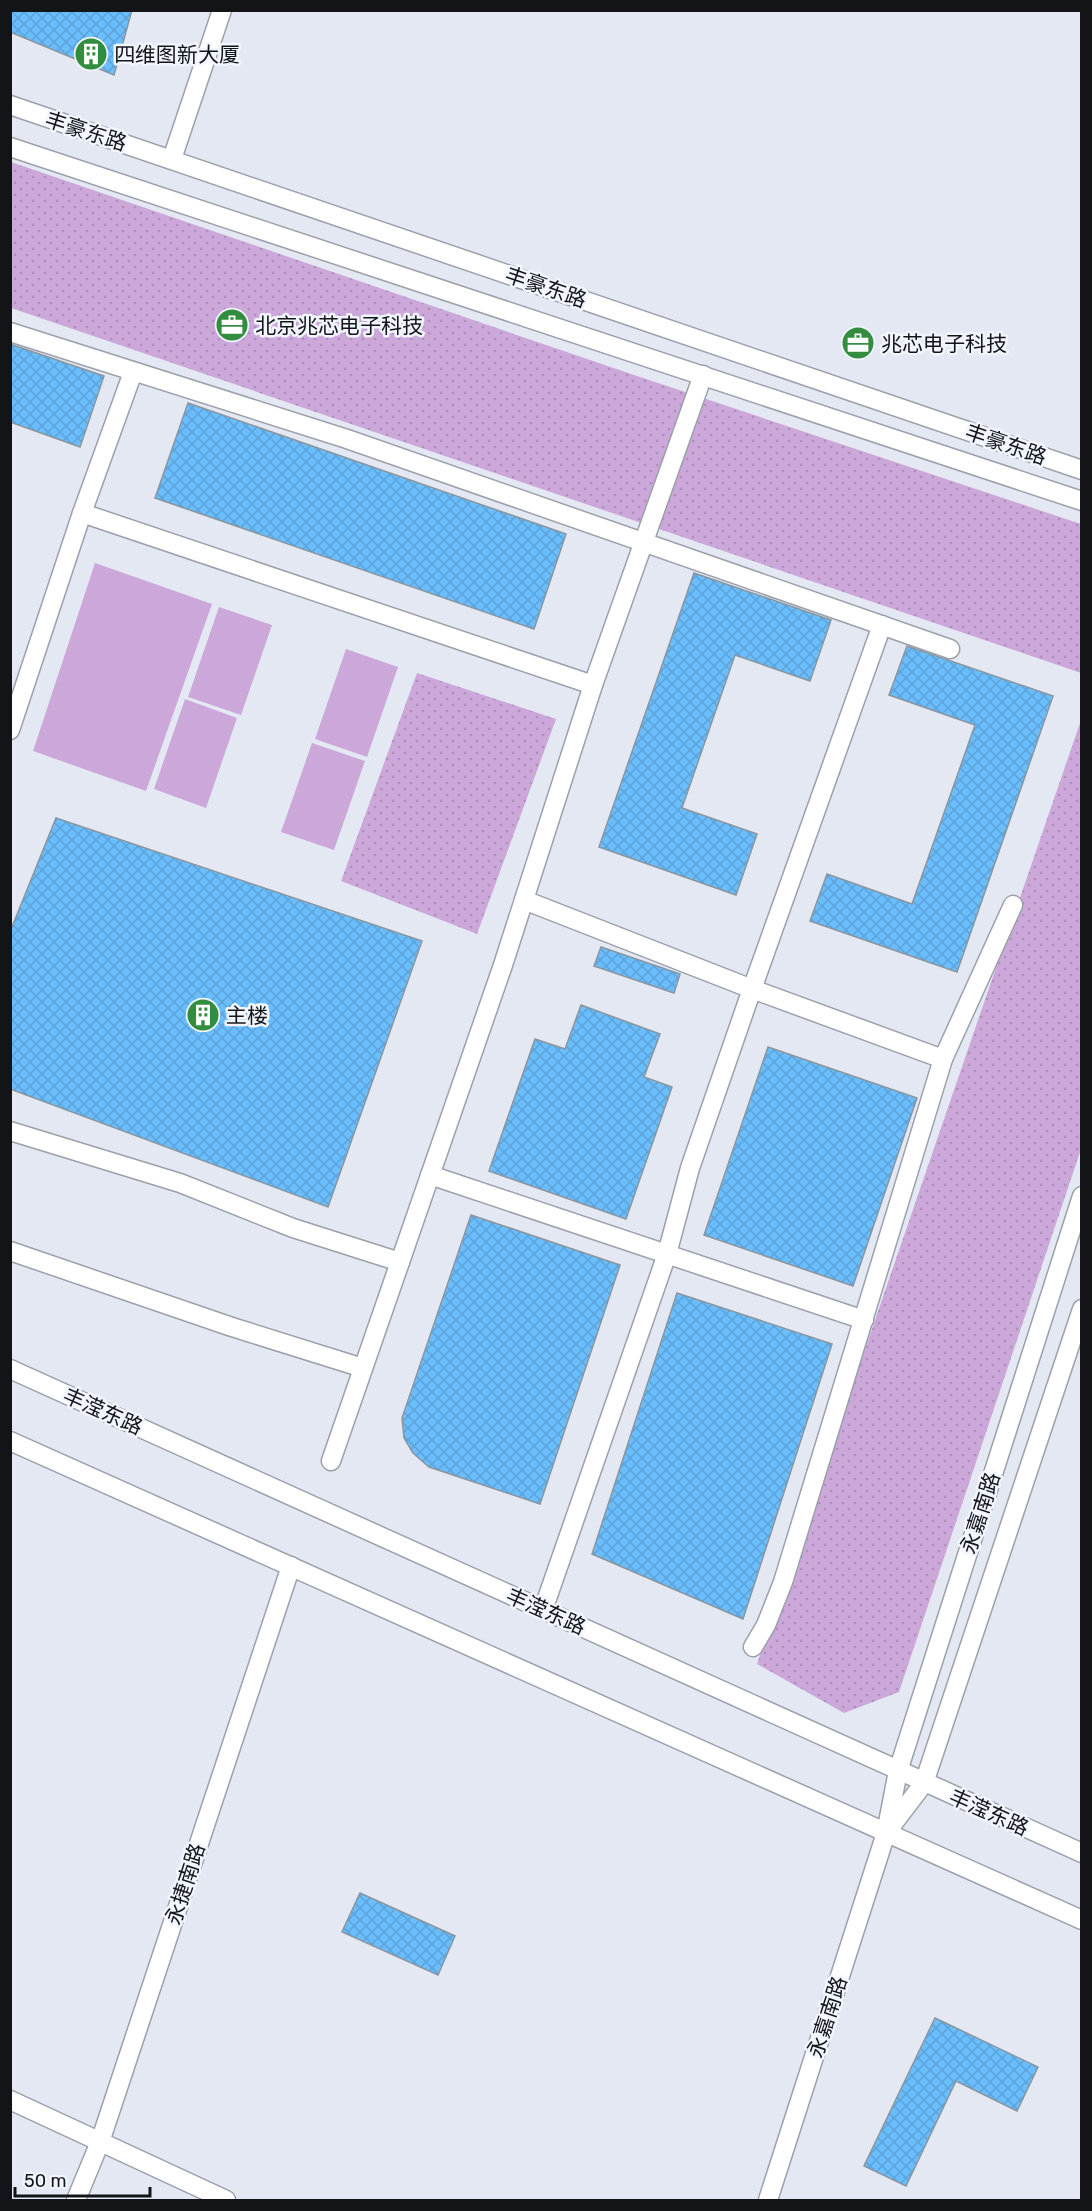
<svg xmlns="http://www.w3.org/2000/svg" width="1092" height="2211" font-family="Rubik,'Noto Sans SC',sans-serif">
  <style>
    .grass { fill: url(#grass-dots) }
    .pitch { fill: #cca8da }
    .building { fill: url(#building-cross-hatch); stroke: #8b959d; stroke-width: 1.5 }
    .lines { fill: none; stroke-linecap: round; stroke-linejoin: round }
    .minor-casing { stroke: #9ba0aa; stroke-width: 21 }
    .minor { stroke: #fff; stroke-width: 18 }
    .labels { text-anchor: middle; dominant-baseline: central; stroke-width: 5; stroke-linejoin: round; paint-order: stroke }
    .poi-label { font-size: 21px; fill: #131418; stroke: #f1f5fe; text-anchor: start }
    .street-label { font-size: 21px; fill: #131418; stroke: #f1f5fe }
  </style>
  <defs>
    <pattern id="grass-dots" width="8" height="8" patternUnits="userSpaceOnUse" patternTransform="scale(1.5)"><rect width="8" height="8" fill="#cca8da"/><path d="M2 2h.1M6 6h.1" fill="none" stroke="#ae90ba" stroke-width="1.8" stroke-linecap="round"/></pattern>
    <pattern id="building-cross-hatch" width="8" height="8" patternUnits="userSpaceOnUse" patternTransform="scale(1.5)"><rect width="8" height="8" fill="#6abefd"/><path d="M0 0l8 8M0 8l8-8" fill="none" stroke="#5ba2d8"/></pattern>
  </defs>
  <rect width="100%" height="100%" fill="#e3e8f3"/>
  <g class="grass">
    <polygon points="11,162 637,376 1081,524 1081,673 11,308"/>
    <polygon points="417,673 556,719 477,934 341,881"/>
    <polygon points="1081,720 1081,1149 899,1692 844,1713 757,1664"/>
  </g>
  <g class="pitch">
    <polygon points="95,563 212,604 146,791 33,751"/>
    <polygon points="219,607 272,625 241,715 188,697"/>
    <polygon points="346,649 398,667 367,757 315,739"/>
    <polygon points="185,699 237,718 206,808 154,789"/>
    <polygon points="312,743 365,761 334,850 281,832"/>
  </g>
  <g class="building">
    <polygon points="10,10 132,10 114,75 10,32"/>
    <polygon points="10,344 104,376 80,447 10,422"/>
    <polygon points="188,403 566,534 534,629 155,498"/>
    <polygon points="694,573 831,620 810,681 735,655 682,808 757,834 736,895 599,847"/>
    <polygon points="907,646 1053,696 957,972 810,921 827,874 912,904 975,725 889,695"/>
    <polygon points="56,818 422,941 328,1207 10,1089 10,932"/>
    <polygon points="601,947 680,974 674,993 594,966"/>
    <polygon points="581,1005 660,1034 644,1077 672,1087 626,1219 489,1171 535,1039 565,1049"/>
    <polygon points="768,1047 917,1098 853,1286 704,1235"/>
    <polygon points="471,1215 620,1265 540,1504 429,1467 413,1453 404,1438 402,1418"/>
    <polygon points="677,1293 832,1344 743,1619 592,1554"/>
    <polygon points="360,1893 455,1936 438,1975 342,1932"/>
    <polygon points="935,2018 1038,2067 1017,2111 956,2081 906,2186 864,2166"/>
  </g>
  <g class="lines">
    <g class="minor-casing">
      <g id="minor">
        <polyline points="10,105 1082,470"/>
        <polyline points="10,147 1082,501"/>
        <polyline points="172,159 222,10"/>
        <polyline points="10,332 347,439 950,649"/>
        <polyline points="82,513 593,685"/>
        <polyline points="10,730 82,513 133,372"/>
        <polyline points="524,900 752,989 943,1059"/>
        <polyline points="10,1131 180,1183 293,1228 400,1262"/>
        <polyline points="430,1175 864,1320"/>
        <polyline points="10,1251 232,1327 363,1368"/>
        <polyline points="10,1369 1082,1853"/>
        <polyline points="10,1441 1082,1920"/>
        <polyline points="331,1461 503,965 593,685 703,375"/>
        <polyline points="543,1610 667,1254 690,1168 752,989 882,625"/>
        <polyline points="753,1647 766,1625 783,1582 943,1059 1013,905"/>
        <polyline points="889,1829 924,1783 1082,1309"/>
        <polyline points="10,2100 226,2200"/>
        <polyline points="76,2200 100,2142 291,1566"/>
        <polyline points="768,2200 886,1833 898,1771 1082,1196"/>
      </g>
    </g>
    <use href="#minor" class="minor"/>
  </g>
  <defs>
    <g id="building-disc" transform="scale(1.725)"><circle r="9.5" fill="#328d3e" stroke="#f1f5fe"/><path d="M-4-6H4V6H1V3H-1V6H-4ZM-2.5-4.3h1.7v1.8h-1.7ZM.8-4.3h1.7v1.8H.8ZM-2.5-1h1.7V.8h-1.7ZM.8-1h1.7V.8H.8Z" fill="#fff"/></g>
    <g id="office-disc" transform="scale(1.725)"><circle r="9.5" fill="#328d3e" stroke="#f1f5fe"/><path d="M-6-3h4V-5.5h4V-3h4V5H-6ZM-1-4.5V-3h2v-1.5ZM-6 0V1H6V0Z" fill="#fff"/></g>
  </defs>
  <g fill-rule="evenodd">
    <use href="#building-disc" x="91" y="54"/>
    <use href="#office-disc" x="232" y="325"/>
    <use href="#office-disc" x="858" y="343"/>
    <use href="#building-disc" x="203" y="1015"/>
  </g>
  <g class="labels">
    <g class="poi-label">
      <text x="114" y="54">四维图新大厦</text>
      <text x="255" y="325">北京兆芯电子科技</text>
      <text x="881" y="343">兆芯电子科技</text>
      <text x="226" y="1015">主楼</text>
    </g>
    <g class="street-label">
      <text transform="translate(86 131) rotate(18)">丰豪东路</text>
      <text transform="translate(546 287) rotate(19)">丰豪东路</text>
      <text transform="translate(1006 444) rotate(19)">丰豪东路</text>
      <text transform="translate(103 1411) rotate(24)">丰滢东路</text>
      <text transform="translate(980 1513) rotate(-72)">永嘉南路</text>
      <text transform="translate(546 1611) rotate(24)">丰滢东路</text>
      <text transform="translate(989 1812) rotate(24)">丰滢东路</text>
      <text transform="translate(185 1884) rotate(-72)">永捷南路</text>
      <text transform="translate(827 2017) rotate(-72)">永嘉南路</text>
    </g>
  </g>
  <rect width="1092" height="2211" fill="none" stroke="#131418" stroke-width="24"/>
  <path d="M15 2187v9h135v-9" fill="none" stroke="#131418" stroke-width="3"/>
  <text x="24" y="2187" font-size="18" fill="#131418" stroke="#f1f5fe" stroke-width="4.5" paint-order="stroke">50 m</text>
</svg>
